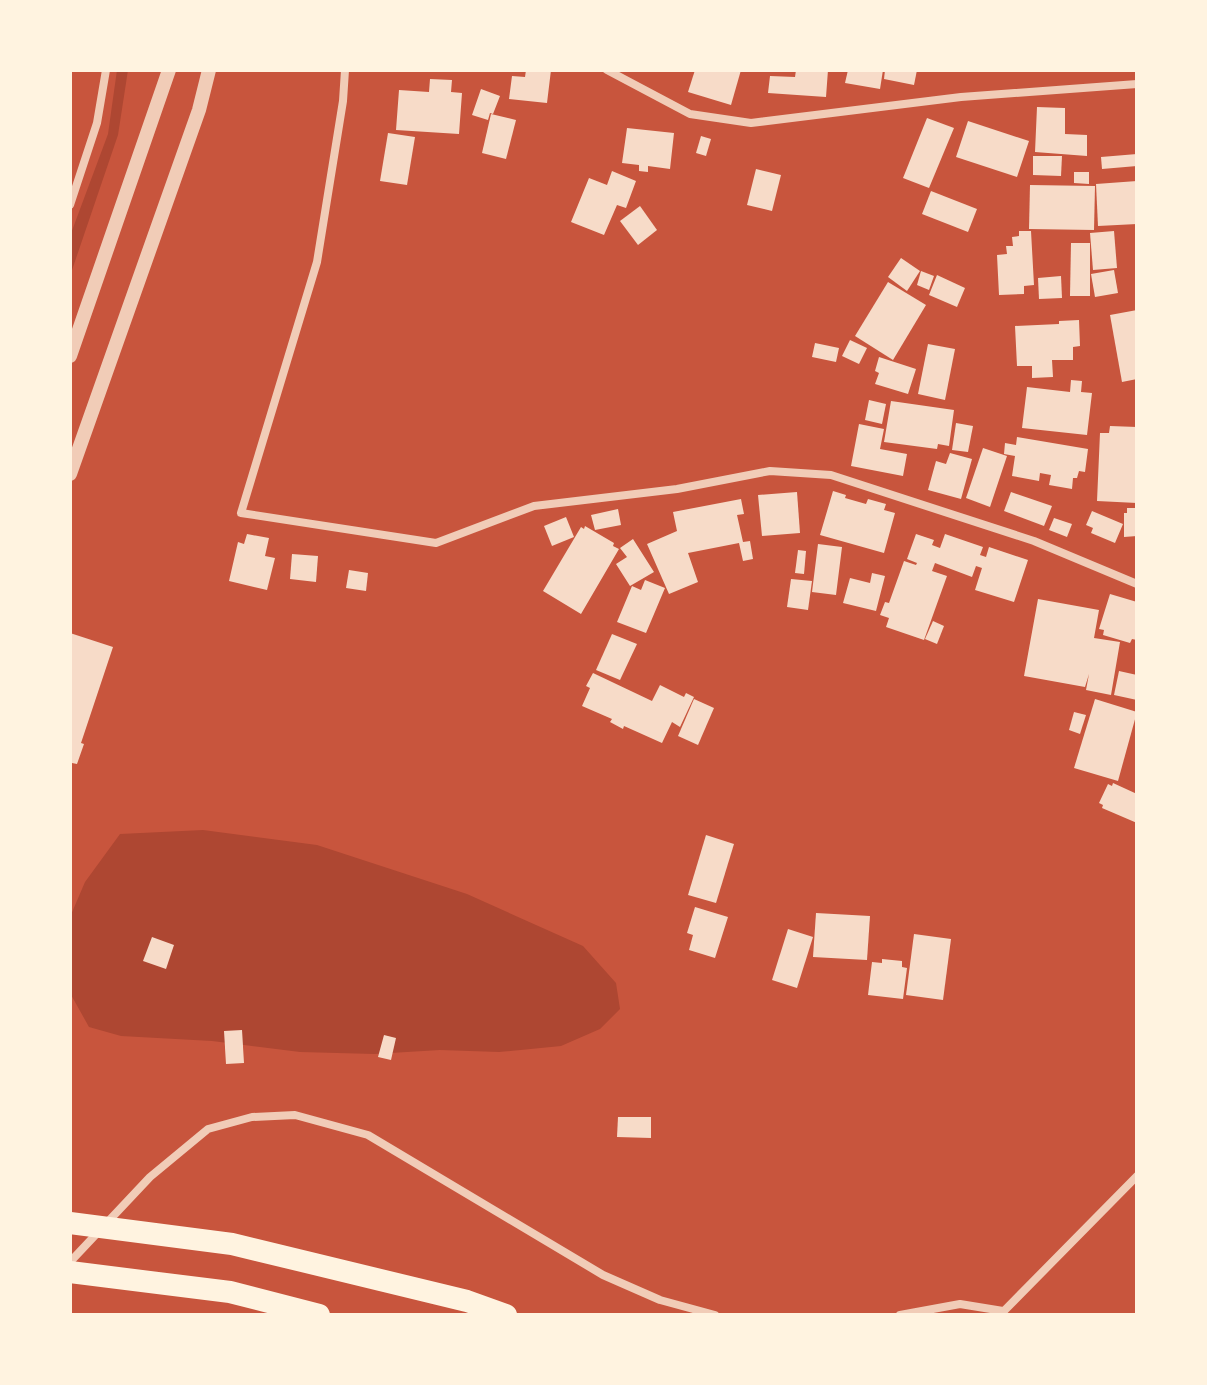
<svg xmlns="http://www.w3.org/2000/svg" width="1207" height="1385" font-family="Inter,sans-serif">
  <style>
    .green { fill: #ae4732 }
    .building { fill: #f7dbc8 }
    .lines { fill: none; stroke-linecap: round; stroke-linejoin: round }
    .minor { stroke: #f1ccb7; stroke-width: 8 }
    .tertiary { stroke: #f1ccb7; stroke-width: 14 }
    .trunk { stroke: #fff3e0; stroke-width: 22 }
  </style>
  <rect width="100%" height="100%" fill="#c8553d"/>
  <g class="green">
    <polygon points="117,70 128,70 118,135 70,276 70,236 108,134"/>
    <polygon points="203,830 317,845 467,894 583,946 616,983 620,1009 600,1029 561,1046 499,1052 440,1050 374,1054 300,1052 212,1041 121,1036 89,1027 70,993 70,917 85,882 120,834"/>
  </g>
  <g class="building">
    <polygon points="526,70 551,70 547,103 509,99 512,76 525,77"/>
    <polygon points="695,70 741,70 731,105 688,92"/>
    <polygon points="796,70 828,70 826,97 768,93 770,76 795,77"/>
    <polygon points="848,70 883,70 880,89 845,83"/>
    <polygon points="885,70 917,70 914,85 884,79"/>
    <polygon points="430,79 452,80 451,92 462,93 459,134 396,130 399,90 429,92"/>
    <polygon points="481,89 500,96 493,114 490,113 488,120 472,115"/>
    <polygon points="1037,107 1065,108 1065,134 1087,135 1087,156 1035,152"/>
    <polygon points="491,114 516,120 506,159 482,153"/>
    <polygon points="927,118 954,128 929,188 903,178"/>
    <polygon points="968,121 1029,141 1017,177 956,157"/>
    <polygon points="627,128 674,133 670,169 648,166 648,172 639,171 639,165 622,163"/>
    <polygon points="388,133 415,137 407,185 380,181"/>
    <polygon points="701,136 711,139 706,156 696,153"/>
    <polygon points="1137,154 1137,166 1102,169 1101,157"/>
    <polygon points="1033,156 1062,156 1061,176 1033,175"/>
    <polygon points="756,169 781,175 772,211 747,205"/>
    <polygon points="612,171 636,181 626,208 617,205 604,235 571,222 589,178 607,185"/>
    <polygon points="1074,172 1089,172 1089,184 1074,183"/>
    <polygon points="1137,181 1137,224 1098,226 1096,184"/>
    <polygon points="1030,185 1095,186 1094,230 1029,229"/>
    <polygon points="931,191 977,209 968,232 922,214"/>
    <polygon points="640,206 657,230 638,245 620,221"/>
    <polygon points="1019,231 1031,231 1034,285 1024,286 1024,294 999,295 997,255 1007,254 1006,246 1013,246 1012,237 1019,236"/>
    <polygon points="1114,231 1117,268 1093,270 1090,233"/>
    <polygon points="1071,243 1090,243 1090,296 1070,296"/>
    <polygon points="901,258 920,271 907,291 888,277"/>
    <polygon points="1114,270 1118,293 1095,297 1091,274"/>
    <polygon points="921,271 934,276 929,290 917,285"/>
    <polygon points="937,275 965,288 957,307 929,295"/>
    <polygon points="1061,276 1062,298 1039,299 1038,278"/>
    <polygon points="888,282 926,305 893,360 855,336"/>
    <polygon points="1137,310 1137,379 1122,382 1110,315"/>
    <polygon points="1079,320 1080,346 1073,347 1073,360 1052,360 1053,377 1032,378 1032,366 1017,366 1015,326 1059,324 1059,321"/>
    <polygon points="850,340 867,348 859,364 842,356"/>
    <polygon points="815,343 839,348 836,362 812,357"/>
    <polygon points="928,344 955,349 945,400 918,394"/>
    <polygon points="879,357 916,369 908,394 875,384 879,373 875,371"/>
    <polygon points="1071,380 1082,381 1081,392 1092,393 1087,435 1022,428 1027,387 1070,392"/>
    <polygon points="869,400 886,404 882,424 865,420"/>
    <polygon points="891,401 954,410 949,446 938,444 937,449 884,442"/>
    <polygon points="956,423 973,426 968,452 952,450"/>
    <polygon points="859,424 884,429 880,449 907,454 903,476 851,466"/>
    <polygon points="1110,426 1137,427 1137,503 1097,501 1100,433 1109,433"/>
    <polygon points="1017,437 1088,449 1085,472 1079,471 1077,478 1073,478 1072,489 1049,485 1051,475 1040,473 1039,481 1012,476 1015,456 1004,454 1005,443 1016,445"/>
    <polygon points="983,448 1007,456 990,507 966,498"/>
    <polygon points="950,453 972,459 961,499 928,490 936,461 946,464"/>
    <polygon points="833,491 846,495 845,498 866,504 868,499 886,504 884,510 895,513 884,553 820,535"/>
    <polygon points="797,492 800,533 762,536 758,495"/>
    <polygon points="1011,492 1052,506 1044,526 1004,511"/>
    <polygon points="741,499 744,514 737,515 743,542 750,541 753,559 743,561 739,543 688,553 698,582 669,594 647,544 677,531 673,512"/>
    <polygon points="1127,508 1137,508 1137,536 1124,537 1124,513 1127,513"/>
    <polygon points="618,509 621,525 595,530 591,515"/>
    <polygon points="1092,511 1123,524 1115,543 1091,533 1093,528 1086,525"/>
    <polygon points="566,517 574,537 552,546 544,526"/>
    <polygon points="1054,518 1072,524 1067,537 1049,530"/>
    <polygon points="585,526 614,543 613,546 619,549 581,614 543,591 581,527 584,529"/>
    <polygon points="247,534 269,538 265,556 275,558 267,590 229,581 238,542 244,544"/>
    <polygon points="916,534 934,540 932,545 940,548 945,534 983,547 980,555 986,557 989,547 1028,560 1014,602 975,590 982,568 976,566 972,577 935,563 932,571 947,576 924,640 886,627 889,618 880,615 885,602 889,603 904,561 916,565 917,563 907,559"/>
    <polygon points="633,539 654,572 630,586 616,564 627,557 620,548"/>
    <polygon points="818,544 842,547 836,595 812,592"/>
    <polygon points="798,550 806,551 804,574 795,573"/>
    <polygon points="292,554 318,556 316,582 290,579"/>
    <polygon points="349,570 368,573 366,591 346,588"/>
    <polygon points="872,573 885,576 876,611 843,603 850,578 870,583"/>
    <polygon points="791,579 812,581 808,610 787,607"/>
    <polygon points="645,580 665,588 646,633 617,622 632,586 641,590"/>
    <polygon points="1110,594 1137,602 1137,640 1132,639 1130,643 1103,635 1104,630 1099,629"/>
    <polygon points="1038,599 1099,610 1094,638 1120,642 1111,695 1086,690 1089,674 1085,687 1024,676"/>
    <polygon points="933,621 944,626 937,644 925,639"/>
    <polygon points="70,633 113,647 81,743 84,744 77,764 72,763 70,768"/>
    <polygon points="612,634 637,644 620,680 596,670"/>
    <polygon points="1119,671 1137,675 1137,700 1114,695"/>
    <polygon points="593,673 652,701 660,685 684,697 686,693 694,697 680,727 672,722 662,743 624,726 623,729 610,722 612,719 582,706 590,688 586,686"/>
    <polygon points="694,699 714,708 698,745 678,736"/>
    <polygon points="1095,699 1137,712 1118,781 1074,768"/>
    <polygon points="1074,712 1086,715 1080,734 1069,730"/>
    <polygon points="1113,783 1137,794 1137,823 1102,808 1103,805 1099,803 1108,784 1112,786"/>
    <polygon points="706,835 734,844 716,903 688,895"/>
    <polygon points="695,907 728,917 715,958 689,950 693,935 687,933"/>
    <polygon points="816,913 870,916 867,960 813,957"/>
    <polygon points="788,929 813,937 797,988 772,980"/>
    <polygon points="914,934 951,939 943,1000 906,995"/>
    <polygon points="152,937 174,945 166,969 143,961"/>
    <polygon points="882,959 902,961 902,967 907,968 903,999 868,995 872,962 882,963"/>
    <polygon points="242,1030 244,1063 226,1064 224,1031"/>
    <polygon points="384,1035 396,1038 391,1060 378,1057"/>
    <polygon points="618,1117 651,1117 651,1138 617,1137"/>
  </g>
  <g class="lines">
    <g class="minor">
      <polyline points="345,70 343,101 317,262 241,513 436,543 534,506 677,489 770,471 831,475 1034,541 1137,584"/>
      <polyline points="607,70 690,114 751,123 961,97 1137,84"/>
      <polyline points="70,205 97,123 106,70"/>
      <polyline points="70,1262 150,1177 208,1129 252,1117 295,1115 368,1135 603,1275 660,1300 715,1315"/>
      <polyline points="900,1315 960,1304 1003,1311"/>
      <polyline points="1000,1315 1137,1176"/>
    </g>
    <g class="tertiary">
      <polyline points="70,356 169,70"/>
      <polyline points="70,474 199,110 209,70"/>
    </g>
    <g class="trunk">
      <polyline points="70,1223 232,1244 467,1301 506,1315"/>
      <polyline points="70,1272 230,1292 319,1315"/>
    </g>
  </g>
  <rect width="1207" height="1385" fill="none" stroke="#fff3e0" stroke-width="144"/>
</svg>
